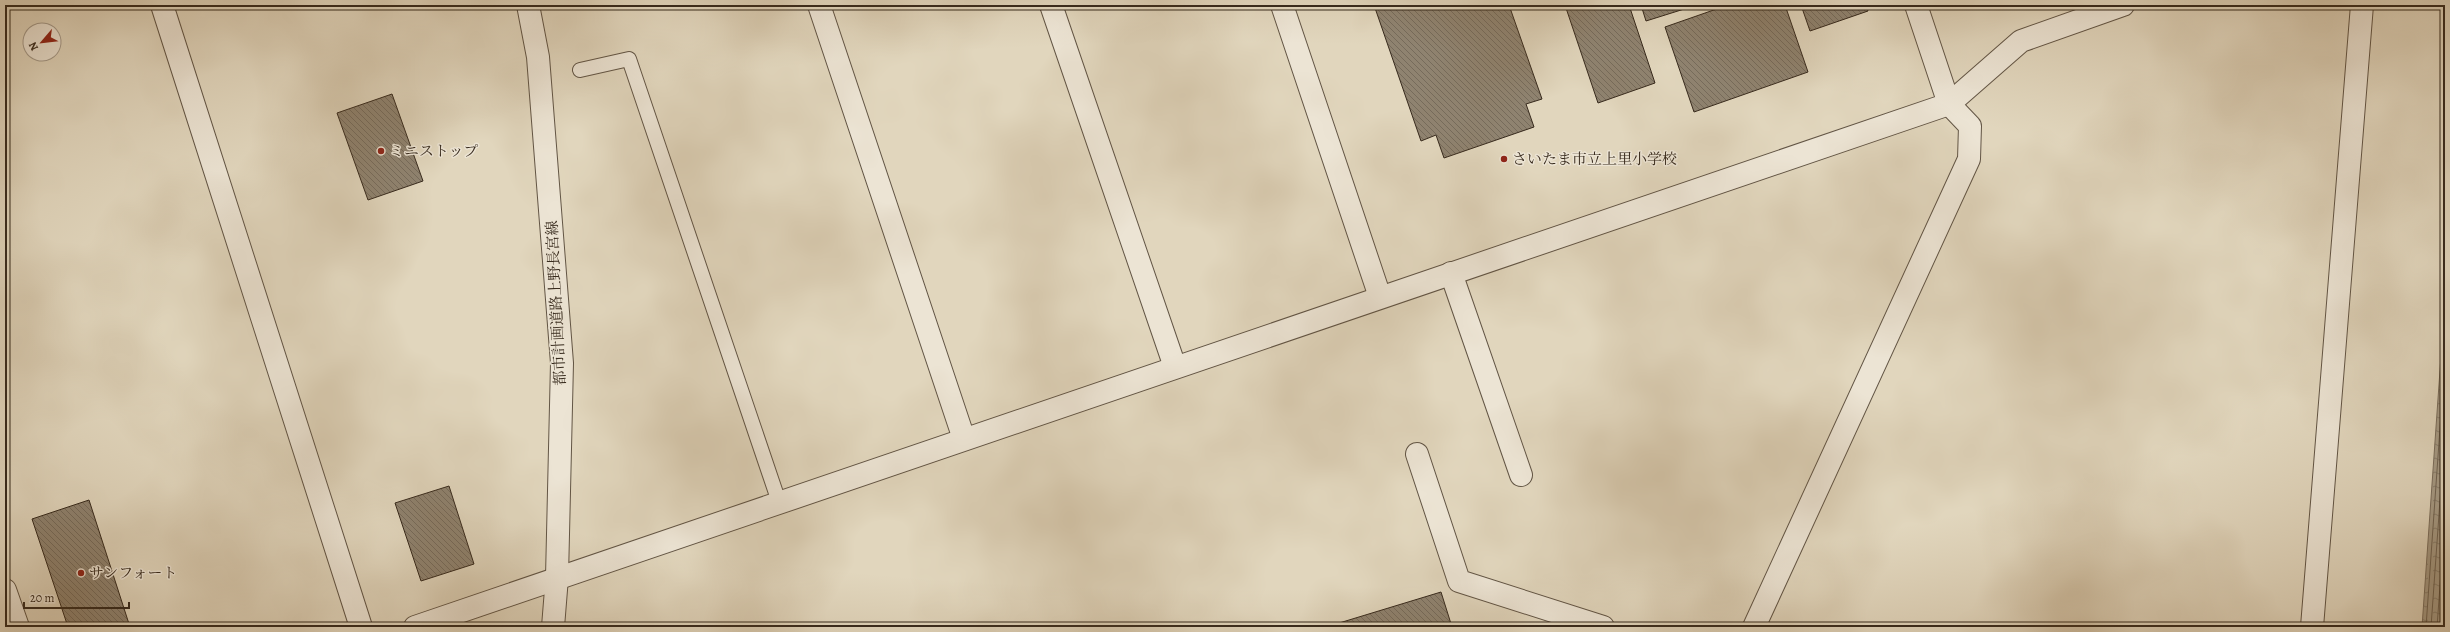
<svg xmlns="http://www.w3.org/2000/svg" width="2450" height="632" font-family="Alegreya,'Noto Serif JP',serif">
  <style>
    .water { fill: url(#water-ripples); stroke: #7a6e5d }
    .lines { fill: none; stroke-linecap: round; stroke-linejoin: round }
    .shore { stroke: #6f6352; stroke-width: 1 }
    .building { fill: url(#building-back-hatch); stroke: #372a1d }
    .service-casing { stroke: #625545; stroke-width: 16 }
    .minor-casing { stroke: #625545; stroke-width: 24 }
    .tertiary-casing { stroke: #625545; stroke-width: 24 }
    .service { stroke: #ece4d4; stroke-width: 14 }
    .minor { stroke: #ece4d4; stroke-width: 22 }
    .tertiary { stroke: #ece4d4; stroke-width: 22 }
    .poi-dot { fill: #8f2418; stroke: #ece4d4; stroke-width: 1.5 }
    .labels { text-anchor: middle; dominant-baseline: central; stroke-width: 3; stroke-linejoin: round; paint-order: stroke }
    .poi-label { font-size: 15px; fill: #372a1d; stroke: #ece4d4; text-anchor: start }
    .street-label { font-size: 15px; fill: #372a1d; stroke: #ece4d4 }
  </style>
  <defs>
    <pattern id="water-ripples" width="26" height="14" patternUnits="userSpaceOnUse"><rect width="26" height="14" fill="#a79c87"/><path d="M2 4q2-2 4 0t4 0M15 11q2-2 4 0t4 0" fill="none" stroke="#897f6e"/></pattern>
    <pattern id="building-back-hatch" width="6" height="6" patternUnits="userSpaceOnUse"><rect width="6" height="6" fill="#8f8370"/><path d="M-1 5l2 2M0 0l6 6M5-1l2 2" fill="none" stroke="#766b5b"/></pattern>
  </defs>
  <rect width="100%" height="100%" fill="#e1d6bd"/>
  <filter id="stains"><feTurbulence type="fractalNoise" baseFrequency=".005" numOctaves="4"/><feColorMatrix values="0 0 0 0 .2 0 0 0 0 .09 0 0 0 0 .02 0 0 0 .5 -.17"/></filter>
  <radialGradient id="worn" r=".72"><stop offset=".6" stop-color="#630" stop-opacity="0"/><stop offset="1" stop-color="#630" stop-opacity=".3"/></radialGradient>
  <polygon class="water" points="2445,299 2445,627 2422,627"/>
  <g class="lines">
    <g class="shore">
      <polyline points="2426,627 2445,357"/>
      <polyline points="2431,627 2445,430"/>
      <polyline points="2437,627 2445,517"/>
    </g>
  </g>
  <g class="building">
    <polygon points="1374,5 1509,5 1542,99 1526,104 1534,127 1444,158 1436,135 1421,141"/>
    <polygon points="1565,5 1629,5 1655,83 1598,103"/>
    <polygon points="1641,5 1697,5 1646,21"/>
    <polygon points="1728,5 1785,5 1808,72 1694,112 1665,27"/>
    <polygon points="1801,5 1866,5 1868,11 1810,31"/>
    <polygon points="392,94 423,181 368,200 337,113"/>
    <polygon points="449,486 474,564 421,581 395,503"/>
    <polygon points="89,500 130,627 68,627 32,519"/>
    <polygon points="1441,592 1452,627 1326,627"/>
  </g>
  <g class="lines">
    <g class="service-casing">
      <polyline id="service" points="580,70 629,59 779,502"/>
    </g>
    <g class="minor-casing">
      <g id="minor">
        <polyline points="162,5 361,627"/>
        <polyline points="819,5 964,439"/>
        <polyline points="1051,5 1175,367"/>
        <polyline points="1282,5 1380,297"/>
        <polyline points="1949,104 2021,41 2123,5"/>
        <polyline points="1451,273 1521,475"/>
        <polyline points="1417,454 1459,581 1603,627"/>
        <polyline points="5,590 18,627"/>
        <polyline points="1754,627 1969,159 1970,126 1949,104 1916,5"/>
        <polyline points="2312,627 2362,5"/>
      </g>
    </g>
    <g class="tertiary-casing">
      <g id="tertiary">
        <polyline points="528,5 538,57 562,363 557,577 553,627"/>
        <polyline points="415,627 1949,104"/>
      </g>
    </g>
    <use href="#service" class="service"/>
    <use href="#minor" class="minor"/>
    <use href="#tertiary" class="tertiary"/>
  </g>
  <g class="poi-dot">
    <circle cx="381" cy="151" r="4"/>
    <circle cx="1504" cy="159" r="4"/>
    <circle cx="81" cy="573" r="4"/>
  </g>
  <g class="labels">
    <g class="poi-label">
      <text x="389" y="151">ミニストップ</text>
      <text x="1512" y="159">さいたま市立上里小学校</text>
      <text x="89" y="573">サンフォート</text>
    </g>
    <g class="street-label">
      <text transform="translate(556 303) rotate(-93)">都市計画道路上野長宮線</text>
    </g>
  </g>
  <rect width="2450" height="632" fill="none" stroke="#e1d6bd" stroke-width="20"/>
  <rect x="6" y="6" width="2438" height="620" fill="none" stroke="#372a1d" stroke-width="2"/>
  <rect x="10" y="10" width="2430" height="612" fill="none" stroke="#372a1d"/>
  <g transform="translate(42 42) rotate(242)"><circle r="19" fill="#ece4d4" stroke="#a49a8b"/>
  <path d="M0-3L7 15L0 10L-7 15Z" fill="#8f2418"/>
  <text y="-6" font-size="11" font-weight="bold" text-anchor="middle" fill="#372a1d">N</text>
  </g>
  <path d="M24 602v6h105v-6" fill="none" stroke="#372a1d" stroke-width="2"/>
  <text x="30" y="602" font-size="12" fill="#372a1d" stroke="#ece4d4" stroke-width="3" paint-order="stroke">20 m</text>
  <rect width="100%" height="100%" filter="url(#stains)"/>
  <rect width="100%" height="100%" fill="url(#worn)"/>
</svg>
